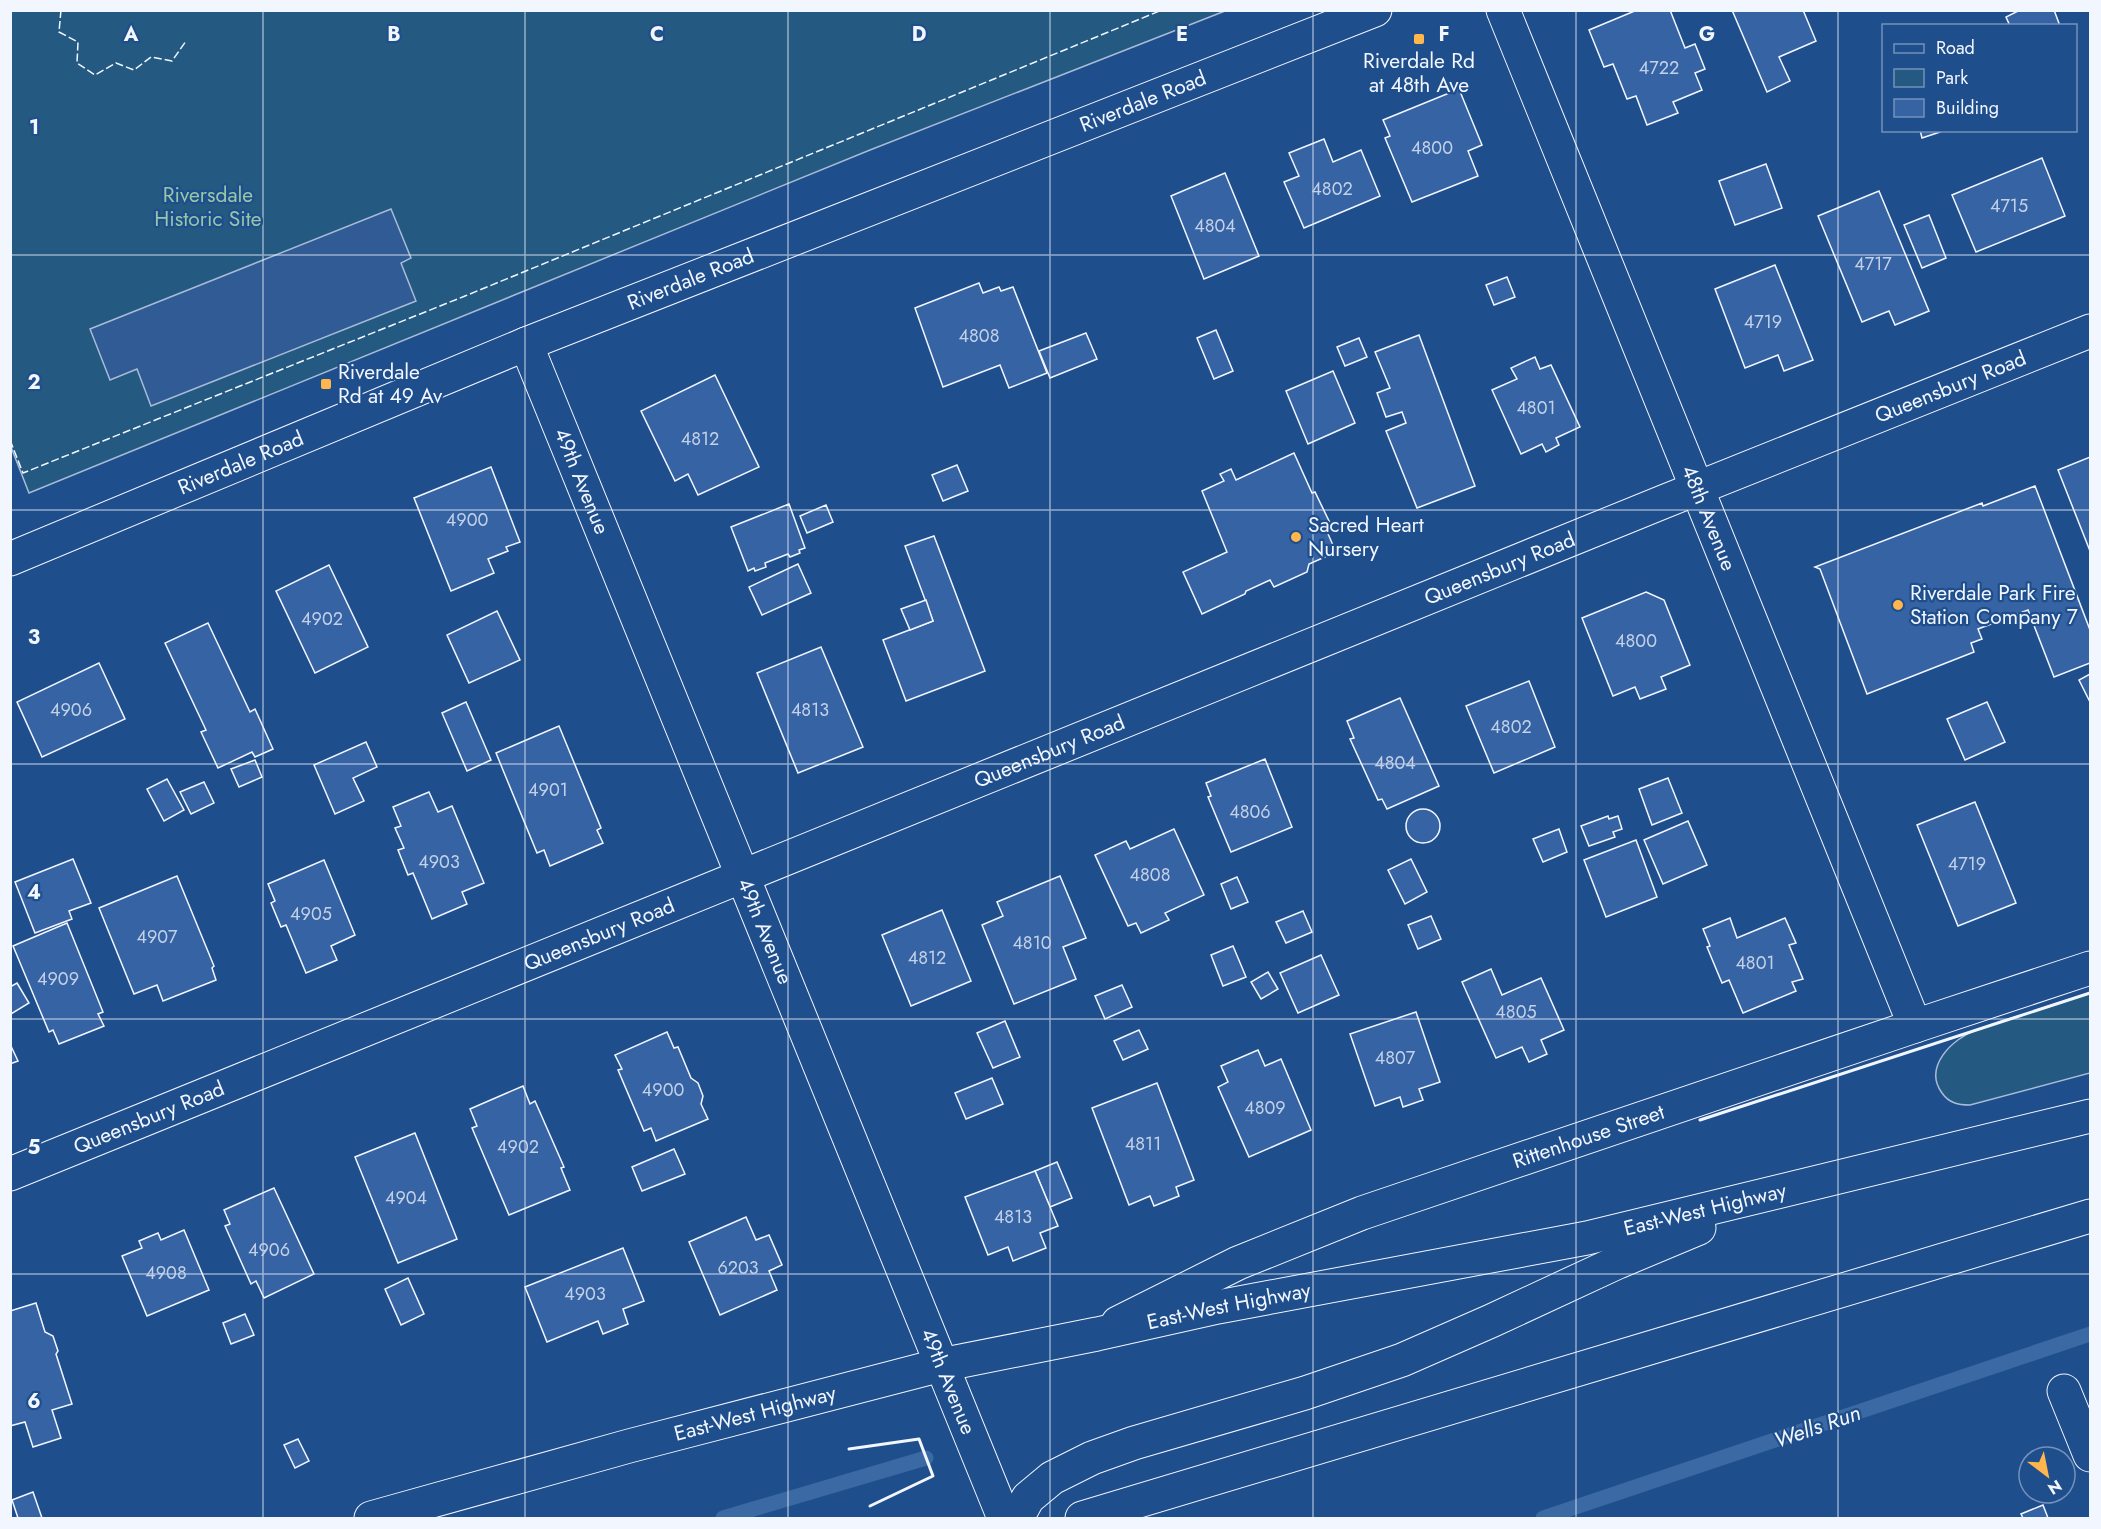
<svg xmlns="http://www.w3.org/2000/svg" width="2101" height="1529" font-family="Jost,sans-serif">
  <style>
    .green { fill: #245a82; stroke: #a8bbd7; stroke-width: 1.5 }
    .parking { fill: #305b95; stroke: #a8bbd7; stroke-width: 1.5 }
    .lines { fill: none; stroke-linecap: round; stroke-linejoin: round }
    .stream { stroke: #3b69a3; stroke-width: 15 }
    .building { fill: #3563a3; stroke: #f2f6ff; stroke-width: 1.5 }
    .minor-casing { stroke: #f2f6ff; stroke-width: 35 }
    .major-casing { stroke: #f2f6ff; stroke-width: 35 }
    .minor { stroke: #1f4e8c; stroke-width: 33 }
    .major { stroke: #1f4e8c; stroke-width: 33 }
    .fence { stroke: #f2f6ff; stroke-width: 1.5; stroke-dasharray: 8 3; stroke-linecap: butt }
    .wall { stroke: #f2f6ff; stroke-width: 3 }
    .grid { fill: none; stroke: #f2f6ff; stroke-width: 1.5; stroke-opacity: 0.55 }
    .poi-dot { fill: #ffb74d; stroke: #1f4e8c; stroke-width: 2 }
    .labels { text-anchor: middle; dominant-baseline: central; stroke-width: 4.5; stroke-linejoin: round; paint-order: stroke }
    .number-label { font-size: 18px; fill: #c3d1e8 }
    .poi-label { font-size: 21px; fill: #f2f6ff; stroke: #1f4e8c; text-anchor: start }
    .street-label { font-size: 21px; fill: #f2f6ff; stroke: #1f4e8c }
    .park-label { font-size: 21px; fill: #97c8a6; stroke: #1f4e8c }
    .water-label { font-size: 22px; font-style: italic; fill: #f2f6ff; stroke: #1f4e8c }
    .grid-label { font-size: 20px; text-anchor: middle; font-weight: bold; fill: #f2f6ff; stroke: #1f4e8c; stroke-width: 4.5; stroke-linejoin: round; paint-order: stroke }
  </style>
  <rect width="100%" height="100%" fill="#1f4e8c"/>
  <g class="green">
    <polygon points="11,11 1225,11 870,150 29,493 11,447"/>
    <path d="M2090 993V1073L1970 1105C1958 1105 1949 1103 1942 1093 1923 1067 1952 1039 1976 1030 1993 1023 2011 1018 2029 1013 2049 1006 2070 999 2090 993Z"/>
  </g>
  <polygon class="parking" points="391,209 411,258 401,263 416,301 151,406 137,369 110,380 90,329"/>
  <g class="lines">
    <g class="stream">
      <polyline points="723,1518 926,1458"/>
      <polyline points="1543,1518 2090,1334"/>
    </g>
  </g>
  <g class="building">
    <polygon points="1637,10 1670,10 1685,48 1695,44 1705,69 1695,73 1702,90 1673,102 1678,113 1647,125 1636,96 1627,99 1613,64 1604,67 1589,30"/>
    <polygon points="1732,10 1803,10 1816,41 1779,57 1790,81 1767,92"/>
    <polygon points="2020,10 2054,10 2060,26 2010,26 2006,17"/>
    <polygon points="1459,89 1482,145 1468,151 1478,176 1412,202 1385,138 1390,136 1383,120"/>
    <polygon points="1920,130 1939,130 1940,132 1922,138"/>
    <polygon points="1324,139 1333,162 1361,150 1380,196 1304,228 1284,182 1299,176 1289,153"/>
    <polygon points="2042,158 2065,216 1976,252 1952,195"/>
    <polygon points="1766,164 1782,208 1735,225 1719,181"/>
    <polygon points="1225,173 1259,256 1204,279 1171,196"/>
    <polygon points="1879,191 1929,311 1895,325 1889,311 1862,322 1818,216"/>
    <polygon points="1929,215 1946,258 1922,268 1904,225"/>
    <polygon points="1775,265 1813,360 1784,371 1778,355 1745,368 1715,289"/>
    <polygon points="1507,277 1515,297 1494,305 1486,285"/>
    <polygon points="979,283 983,293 999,287 1001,291 1013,287 1047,373 1009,388 1000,365 943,387 915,308"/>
    <polygon points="1216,330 1233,371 1214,379 1197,338"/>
    <polygon points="1086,333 1097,359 1050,378 1039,351"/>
    <polygon points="1419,335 1475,486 1417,508 1386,431 1406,423 1402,412 1386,417 1377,393 1390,388 1375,352"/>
    <polygon points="1359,338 1367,357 1345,366 1337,347"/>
    <polygon points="1535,357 1540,369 1551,365 1580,427 1556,438 1559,445 1546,452 1542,444 1521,454 1492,390 1517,379 1511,368"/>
    <polygon points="1333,371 1355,423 1308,444 1286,391"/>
    <polygon points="715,375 759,467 698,495 688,474 675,481 641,411"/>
    <polygon points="1294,453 1312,493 1315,492 1331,525 1325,527 1336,552 1309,564 1307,572 1274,587 1270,580 1246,591 1245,594 1202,614 1183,572 1227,552 1202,491 1224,481 1220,474 1231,469 1236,480"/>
    <polygon points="2090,457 2090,551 2058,470"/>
    <polygon points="957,465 968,491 943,501 932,475"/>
    <polygon points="491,467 520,542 506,547 508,551 488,559 494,573 451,591 414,498"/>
    <polygon points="2035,486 2090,630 2090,663 2054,677 2028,610 1978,629 1982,639 1971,643 1974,652 1867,694 1820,569 1815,567 1982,503 1983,506"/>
    <polygon points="789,504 805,548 799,550 800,553 790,557 788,554 765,563 766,567 755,571 754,568 748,571 731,527"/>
    <polygon points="826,505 833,522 807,533 800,516"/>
    <polygon points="934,536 985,671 906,701 883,640 933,621 905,546"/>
    <polygon points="798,564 811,593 762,615 749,587"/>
    <polygon points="329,565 368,647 315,673 276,591"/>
    <polygon points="1646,592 1664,600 1690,665 1661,677 1666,689 1640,699 1635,687 1613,696 1582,618"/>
    <polygon points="926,600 933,621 910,630 901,609"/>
    <polygon points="497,611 520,660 469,683 447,635"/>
    <polygon points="208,623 250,712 255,709 273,749 255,757 252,752 218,768 201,732 206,730 165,643"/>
    <polygon points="821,647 863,747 798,773 757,673"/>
    <polygon points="99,663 125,719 42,757 17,702"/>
    <polygon points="2090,674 2090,699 2089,700 2079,680"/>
    <polygon points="1529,681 1555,747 1494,773 1466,706"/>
    <polygon points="1400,698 1439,786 1387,809 1382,799 1378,800 1350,739 1354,738 1347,721"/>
    <polygon points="466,702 491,760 467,771 442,713"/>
    <polygon points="1987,702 2005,742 1965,760 1947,719"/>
    <polygon points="559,726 601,828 597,830 603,843 550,866 544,850 537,853 496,753"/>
    <polygon points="366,742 377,767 353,778 364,801 335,814 314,765"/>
    <polygon points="1265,759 1292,827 1231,852 1208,797 1211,796 1206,783"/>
    <polygon points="255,760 262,777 239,787 231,769"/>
    <polygon points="1668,778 1682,813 1652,825 1639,789"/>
    <polygon points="167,779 184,810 164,821 147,789"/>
    <polygon points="204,782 214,803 191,814 180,792"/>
    <polygon points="429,792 438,812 452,806 484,883 462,892 467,904 432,919 413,873 408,875 398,850 404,848 395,828 401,826 393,807"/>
    <polygon points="1975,802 2016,903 1958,926 1917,825"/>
    <circle cx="1423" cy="826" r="17"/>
    <polygon points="1608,816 1609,819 1618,816 1622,829 1613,832 1615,837 1589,846 1581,826"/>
    <polygon points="1688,821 1707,865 1663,884 1644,840"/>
    <polygon points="1174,829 1204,895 1165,913 1169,920 1141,933 1136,923 1128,926 1095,855 1126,841 1130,849"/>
    <polygon points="1559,829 1567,852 1543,862 1533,839"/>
    <polygon points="1636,840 1657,897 1606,917 1584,860"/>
    <polygon points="73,859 91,903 69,911 72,919 35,933 15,882"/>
    <polygon points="1411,859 1427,892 1405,904 1388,870"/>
    <polygon points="324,860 355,935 331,946 337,960 306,973 286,925 281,927 271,903 275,901 268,884"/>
    <polygon points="177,876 214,966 212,968 216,980 163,1001 157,985 134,994 99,908"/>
    <polygon points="1060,876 1086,938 1063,947 1076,979 1014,1004 982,925 1003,916 997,902"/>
    <polygon points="1237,877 1248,902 1231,909 1221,884"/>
    <polygon points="942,910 971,981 911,1006 882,935"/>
    <polygon points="1303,911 1312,932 1286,943 1276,922"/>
    <polygon points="1431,916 1441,939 1418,949 1408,925"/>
    <polygon points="1730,918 1737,938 1785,918 1796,943 1789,945 1803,979 1792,982 1796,991 1743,1013 1729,980 1722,983 1707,947 1710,946 1703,929"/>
    <polygon points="67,923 103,1012 98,1014 104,1026 59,1044 53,1030 49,1032 13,946"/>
    <polygon points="1233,946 1246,977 1223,986 1211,955"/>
    <polygon points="1321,955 1339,995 1298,1013 1280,973"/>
    <polygon points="1491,969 1502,995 1541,978 1564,1030 1541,1040 1547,1054 1529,1062 1522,1047 1496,1058 1462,982"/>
    <polygon points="1268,972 1278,989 1261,999 1251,982"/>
    <polygon points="17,983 29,1003 11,1014 10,987"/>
    <polygon points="1122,985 1132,1007 1105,1019 1095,996"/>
    <polygon points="1416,1012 1440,1082 1419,1089 1423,1100 1403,1107 1400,1097 1375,1106 1350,1034"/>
    <polygon points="1005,1021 1020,1057 993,1068 977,1033"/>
    <polygon points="1139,1030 1148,1049 1123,1060 1114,1041"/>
    <polygon points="667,1032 674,1048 678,1047 691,1078 698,1083 703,1096 701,1104 708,1119 656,1141 651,1128 644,1131 618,1070 622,1069 615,1055"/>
    <polygon points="10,1044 18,1061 10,1064"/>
    <polygon points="1258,1050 1265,1066 1281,1059 1311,1130 1249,1157 1218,1087 1228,1082 1221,1066"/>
    <polygon points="992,1078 1003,1104 966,1119 955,1093"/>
    <polygon points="1157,1083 1194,1180 1176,1187 1179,1196 1154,1206 1150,1196 1129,1205 1092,1108"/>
    <polygon points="523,1086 530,1104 535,1101 564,1167 561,1168 570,1190 509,1215 472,1128 477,1126 470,1109"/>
    <polygon points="415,1133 457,1239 398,1263 355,1157"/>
    <polygon points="674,1149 685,1174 642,1191 632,1167"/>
    <polygon points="1057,1162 1072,1198 1050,1207 1035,1171"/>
    <polygon points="1035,1171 1058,1226 1040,1233 1046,1248 1013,1261 1008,1247 988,1255 965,1197"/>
    <polygon points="274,1188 314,1274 264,1298 256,1281 251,1284 225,1226 230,1224 224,1210"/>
    <polygon points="746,1217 756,1240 769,1235 782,1265 769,1271 777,1290 720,1315 689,1242"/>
    <polygon points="184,1230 209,1290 147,1316 122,1256 142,1248 139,1241 158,1233 161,1240"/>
    <polygon points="623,1248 644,1301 623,1309 628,1324 603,1334 598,1321 547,1342 525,1287"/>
    <polygon points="408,1278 424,1314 401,1325 385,1289"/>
    <polygon points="36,1303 45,1332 53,1336 58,1351 56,1354 72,1404 52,1410 61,1438 33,1447 25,1422 10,1426 10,1311"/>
    <polygon points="245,1314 254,1335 231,1344 223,1323"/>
    <polygon points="298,1439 309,1461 295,1468 284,1445"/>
    <polygon points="33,1492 42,1518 18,1518 12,1500"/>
    <polygon points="2043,1505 2048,1518 2023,1518 2021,1514"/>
  </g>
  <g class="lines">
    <g class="minor-casing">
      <g id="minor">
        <path id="s1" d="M1503 10 1915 1026"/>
        <path id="s2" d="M526 344 1004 1518"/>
        <path id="s3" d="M10 559 526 344 1375 10"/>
        <path id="s4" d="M10 1174 1663 502 2090 331"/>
        <path id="s5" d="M1118 1323 1238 1263 1362 1213 1915 1026 2090 968"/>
        <polyline points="2064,1391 2090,1455"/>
      </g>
    </g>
    <g class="major-casing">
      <g id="major">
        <path id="s6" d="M371 1518 629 1446 941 1365 1097 1334 1218 1307 1587 1238 2090 1116"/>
        <polyline points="1017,1518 1028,1498 1052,1478 1092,1458 1134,1443 1305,1393 1402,1360 1491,1321 1618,1262 1699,1228"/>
        <polyline points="1082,1518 2090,1216"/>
      </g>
    </g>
    <use href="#minor" class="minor"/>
    <use href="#major" class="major"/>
    <g class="fence">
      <polyline points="61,10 59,32 78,42 77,63 95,75 116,63 134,70 151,57 172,61 186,41"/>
      <polyline points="10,440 23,473 465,296 1162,10"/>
    </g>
    <g class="wall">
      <polyline points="1700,1120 2090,993"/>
      <polyline points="849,1449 919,1439 933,1476 870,1506"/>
    </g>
  </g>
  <path class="grid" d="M263 10V1518M525 10V1518M788 10V1518M1050 10V1518M1313 10V1518M1576 10V1518M1838 10V1518M10 255H2090M10 510H2090M10 764H2090M10 1019H2090M10 1274H2090"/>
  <g class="poi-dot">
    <rect x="1413" y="33" width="12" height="12" rx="3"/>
    <rect x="320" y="378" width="12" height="12" rx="3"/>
    <circle cx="1296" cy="537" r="6"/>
    <circle cx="1898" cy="605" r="6"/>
  </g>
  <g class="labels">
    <g class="number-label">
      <text x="1659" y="68">4722</text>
      <text x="1432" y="148">4800</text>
      <text x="1332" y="189">4802</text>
      <text x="2009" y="206">4715</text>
      <text x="1215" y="226">4804</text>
      <text x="1873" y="264">4717</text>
      <text x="1763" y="322">4719</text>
      <text x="979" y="336">4808</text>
      <text x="1536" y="408">4801</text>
      <text x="700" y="439">4812</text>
      <text x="467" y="520">4900</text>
      <text x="322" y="619">4902</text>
      <text x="1636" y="641">4800</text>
      <text x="71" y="710">4906</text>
      <text x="810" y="710">4813</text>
      <text x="1511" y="727">4802</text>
      <text x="1395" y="763">4804</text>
      <text x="548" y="790">4901</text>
      <text x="1250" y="812">4806</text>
      <text x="439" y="862">4903</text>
      <text x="1967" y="864">4719</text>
      <text x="1150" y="875">4808</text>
      <text x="311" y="914">4905</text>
      <text x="157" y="937">4907</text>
      <text x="1032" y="943">4810</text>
      <text x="927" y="958">4812</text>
      <text x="1755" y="963">4801</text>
      <text x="58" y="979">4909</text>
      <text x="1516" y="1012">4805</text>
      <text x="1395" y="1058">4807</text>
      <text x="663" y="1090">4900</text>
      <text x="1265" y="1108">4809</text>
      <text x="1143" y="1144">4811</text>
      <text x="518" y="1147">4902</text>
      <text x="406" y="1198">4904</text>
      <text x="1013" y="1217">4813</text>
      <text x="269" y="1250">4906</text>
      <text x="738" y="1268">6203</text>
      <text x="166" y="1273">4908</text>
      <text x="585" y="1294">4903</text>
    </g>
    <g class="poi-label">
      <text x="1419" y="61" text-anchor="middle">Riverdale Rd<tspan x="1419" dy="24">at 48th Ave</tspan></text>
      <text x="338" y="372">Riverdale<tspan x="338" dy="24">Rd at 49 Av</tspan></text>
      <text x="1308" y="525">Sacred Heart<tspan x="1308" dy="24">Nursery</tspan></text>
      <text x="1910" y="593">Riverdale Park Fire<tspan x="1910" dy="24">Station Company 7</tspan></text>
    </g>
    <g class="street-label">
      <text stroke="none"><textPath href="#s3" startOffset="1222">Riverdale Road</textPath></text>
      <text stroke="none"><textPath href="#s3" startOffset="736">Riverdale Road</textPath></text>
      <text stroke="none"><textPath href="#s4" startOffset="2094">Queensbury Road</textPath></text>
      <text stroke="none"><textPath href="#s3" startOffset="250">Riverdale Road</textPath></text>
      <text stroke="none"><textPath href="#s2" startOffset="148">49th Avenue</textPath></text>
      <text stroke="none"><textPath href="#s1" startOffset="548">48th Avenue</textPath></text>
      <text stroke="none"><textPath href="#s4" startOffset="1608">Queensbury Road</textPath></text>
      <text stroke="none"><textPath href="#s4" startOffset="1122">Queensbury Road</textPath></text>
      <text stroke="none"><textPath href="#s2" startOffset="634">49th Avenue</textPath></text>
      <text stroke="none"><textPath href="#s4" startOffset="636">Queensbury Road</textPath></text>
      <text stroke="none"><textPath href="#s4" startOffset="150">Queensbury Road</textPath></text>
      <text stroke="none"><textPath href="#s5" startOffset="507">Rittenhouse Street</textPath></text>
      <text stroke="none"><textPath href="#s6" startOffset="1370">East-West Highway</textPath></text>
      <text stroke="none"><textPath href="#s6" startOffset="884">East-West Highway</textPath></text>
      <text stroke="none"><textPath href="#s2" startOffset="1120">49th Avenue</textPath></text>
      <text stroke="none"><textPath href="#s6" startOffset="398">East-West Highway</textPath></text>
    </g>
    <g class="park-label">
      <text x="208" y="195">Riversdale<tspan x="208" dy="24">Historic Site</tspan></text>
    </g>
    <g class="water-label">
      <text transform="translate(1817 1426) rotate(-19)">Wells Run</text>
    </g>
  </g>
  <g class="grid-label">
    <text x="131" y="41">A</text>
    <text x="394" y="41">B</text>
    <text x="657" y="41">C</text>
    <text x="919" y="41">D</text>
    <text x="1182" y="41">E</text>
    <text x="1444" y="41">F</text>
    <text x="1707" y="41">G</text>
    <text x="34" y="134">1</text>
    <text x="34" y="389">2</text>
    <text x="34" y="644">3</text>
    <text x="34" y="899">4</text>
    <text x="34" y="1154">5</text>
    <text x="34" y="1408">6</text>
  </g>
  <rect width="2101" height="1529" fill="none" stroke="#f2f6ff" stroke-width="24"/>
  <rect x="1882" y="24" width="195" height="108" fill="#1f4e8c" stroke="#7391ba" stroke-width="1.5"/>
  <rect x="1894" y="44" width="30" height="9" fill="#1f4e8c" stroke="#7391ba" stroke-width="1.5"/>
  <text x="1936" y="54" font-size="18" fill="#f2f6ff">Road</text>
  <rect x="1894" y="69" width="30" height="18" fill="#245a82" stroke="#7391ba" stroke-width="1.5"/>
  <text x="1936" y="84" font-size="18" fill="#f2f6ff">Park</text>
  <rect x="1894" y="99" width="30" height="18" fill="#3563a3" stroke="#7391ba" stroke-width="1.5"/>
  <text x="1936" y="114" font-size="18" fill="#f2f6ff">Building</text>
  <g transform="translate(2047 1475) rotate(148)"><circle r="28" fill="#1f4e8c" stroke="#7391ba" stroke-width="1.5"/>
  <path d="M0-4.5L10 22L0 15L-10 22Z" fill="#ffb74d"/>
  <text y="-9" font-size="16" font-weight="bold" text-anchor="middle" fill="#f2f6ff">N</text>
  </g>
</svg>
